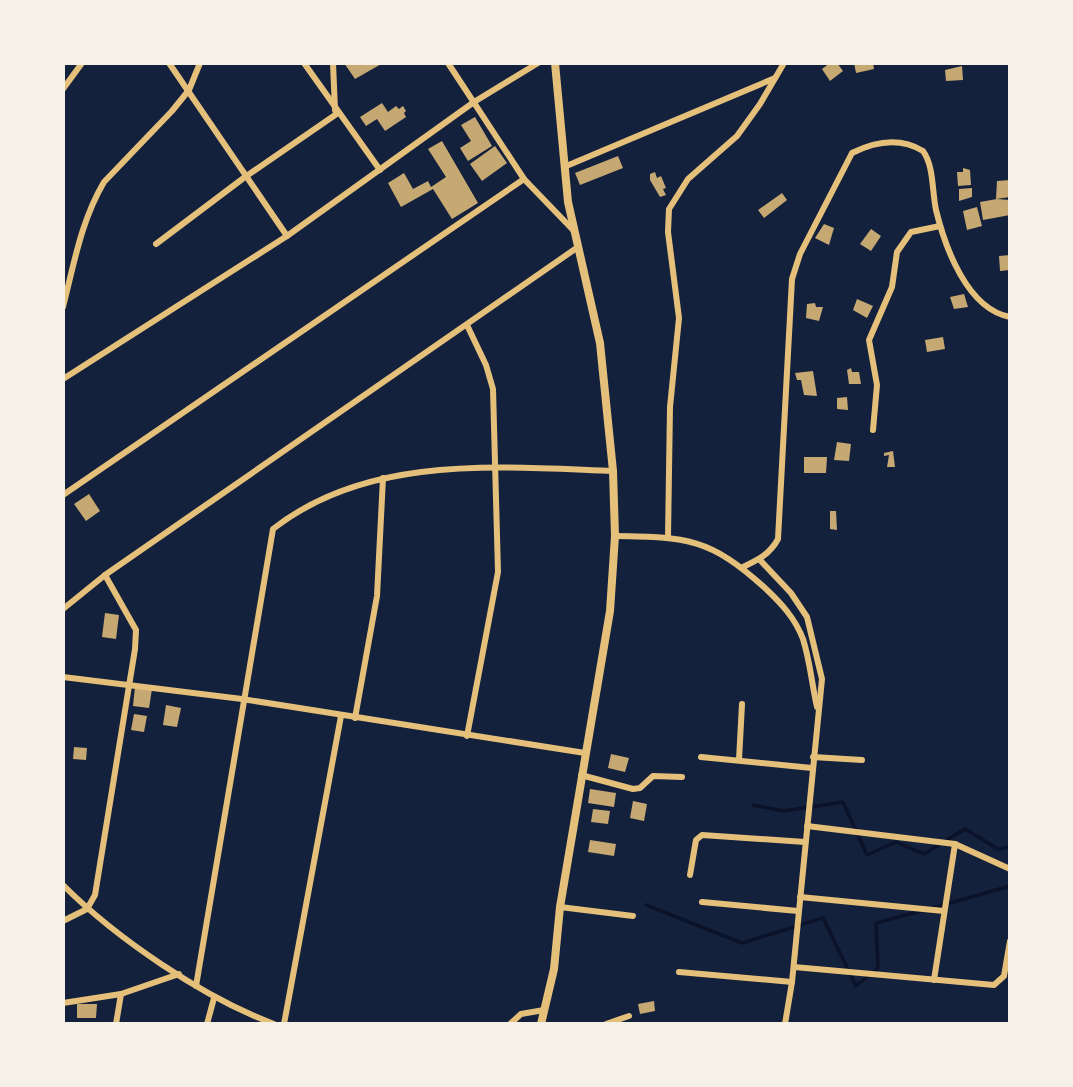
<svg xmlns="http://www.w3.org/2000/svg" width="1073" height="1087" font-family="Literata,serif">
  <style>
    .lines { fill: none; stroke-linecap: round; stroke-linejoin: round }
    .stream { stroke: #0b132b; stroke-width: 3.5 }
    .building { fill: #c6a872 }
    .minor { stroke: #e5c07b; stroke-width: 6 }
    .tertiary { stroke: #e5c07b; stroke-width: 8 }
  </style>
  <rect width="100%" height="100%" fill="#14213d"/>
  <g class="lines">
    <g class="stream">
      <polyline points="753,805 784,811 843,802 867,855 896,842 924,854 965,829 998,849 1010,847"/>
      <polyline points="646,905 742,943 823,918 856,986 878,968 876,923 921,911"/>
      <polyline points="932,908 1010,886"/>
    </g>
  </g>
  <g class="building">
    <polygon points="344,63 383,63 355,79"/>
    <polygon points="830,63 837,63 843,71 830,81 822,69"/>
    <polygon points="854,63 873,63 874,69 856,73"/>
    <polygon points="962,66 963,80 946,81 945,70"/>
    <polygon points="382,103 388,112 396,106 399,109 403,106 406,111 404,113 406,117 385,131 377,119 366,126 360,117"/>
    <polygon points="475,117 492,146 468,161 460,148 471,141 461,125"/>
    <polygon points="442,141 478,203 452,219 433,189 401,207 388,183 404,173 413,189 428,181 431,187 446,177 428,149"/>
    <polygon points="495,146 507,163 482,181 470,164"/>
    <polygon points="618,156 623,168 580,185 575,173"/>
    <polygon points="963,168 970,170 971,185 958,186 957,172 963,172"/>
    <polygon points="655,172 657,178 661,176 666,188 663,189 666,195 660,197 650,180 650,174"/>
    <polygon points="1010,180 1010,197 996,199 997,181"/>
    <polygon points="972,188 972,197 959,201 959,189"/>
    <polygon points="782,193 787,200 764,218 758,210"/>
    <polygon points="997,199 1010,200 1010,215 983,220 980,202"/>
    <polygon points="977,207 982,226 967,230 963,211"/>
    <polygon points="824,224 834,228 829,245 815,238"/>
    <polygon points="871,229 881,236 871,251 860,244"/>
    <polygon points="1010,255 1010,270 1000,271 999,256"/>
    <polygon points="964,294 968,307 954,309 950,297"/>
    <polygon points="857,299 873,306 867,318 853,310"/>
    <polygon points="815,303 816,307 823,307 819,321 806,318 807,304"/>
    <polygon points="943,337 945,349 927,352 925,340"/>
    <polygon points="851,368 852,372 859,372 861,384 849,384 847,370"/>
    <polygon points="813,371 817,396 804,395 801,380 797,380 795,373"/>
    <polygon points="847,397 848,410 837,409 837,398"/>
    <polygon points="837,442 851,444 849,461 834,460"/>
    <polygon points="893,451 895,467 887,467 889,455 884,456 884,453"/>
    <polygon points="804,457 827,457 826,473 804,473"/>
    <polygon points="89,494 100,511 86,521 74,504"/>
    <polygon points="830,511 836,511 837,530 830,529"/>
    <polygon points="105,613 119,615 116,639 102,637"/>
    <polygon points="135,687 152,689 149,708 133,706"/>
    <polygon points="166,705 181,708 177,727 163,725"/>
    <polygon points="134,714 147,716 144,732 131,730"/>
    <polygon points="74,747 87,748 86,760 73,759"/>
    <polygon points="611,754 629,758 625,772 608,768"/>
    <polygon points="590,789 616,793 614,807 588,803"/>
    <polygon points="633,801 647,804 644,821 630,818"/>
    <polygon points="593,809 610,811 608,824 591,822"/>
    <polygon points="590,840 616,844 614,856 588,852"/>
    <polygon points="654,1001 655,1011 640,1014 638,1004"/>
    <polygon points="77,1004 97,1004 96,1018 77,1018"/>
  </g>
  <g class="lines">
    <g class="minor">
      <polyline points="169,63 287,236"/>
      <polyline points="304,63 380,170"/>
      <polyline points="333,63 335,110"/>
      <polyline points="448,63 524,179 575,232"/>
      <polyline points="63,89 82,63"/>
      <polyline points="564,167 775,78"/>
      <polyline points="156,244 245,177 338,113"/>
      <path d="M63 307C74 264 81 221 104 182L172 111 189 90 200 63"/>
      <polyline points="467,325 486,365 493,389 498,572 467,736"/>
      <polyline points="63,379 287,236 474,102 538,63"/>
      <polyline points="873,430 877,385 869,340 892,287 897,252 911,232 940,226"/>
      <polyline points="63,495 524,179"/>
      <path d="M615 536C687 537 710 538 765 588 781 603 795 618 803 639 810 661 812 685 817 707"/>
      <polyline points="668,537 670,407 679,318 668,232 669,209 688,179 737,136 760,104 784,63"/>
      <polyline points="760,560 791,593 807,617 822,679 792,982 785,1024"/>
      <path d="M743 567C758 560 770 554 778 539L792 279 800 254 852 153C876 141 900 137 923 151 934 166 932 192 936 210 945 247 967 309 1010 317"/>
      <polyline points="63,609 105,575 578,247"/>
      <polyline points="63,677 242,699 585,753"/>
      <polyline points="355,718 377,596 383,478"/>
      <polyline points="701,757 812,768"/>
      <polyline points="813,757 862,760"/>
      <polyline points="739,760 742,704"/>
      <polyline points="581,775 633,789 640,788 653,776 682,777"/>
      <polyline points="807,826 955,844 1010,869"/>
      <polyline points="690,875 696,840 702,835 805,842"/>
      <path d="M63 885C117 939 203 997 274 1024"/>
      <polyline points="800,897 944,911"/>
      <polyline points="702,902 798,911"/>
      <polyline points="560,907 633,916"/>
      <polyline points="63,921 87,909 95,895 135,649 136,630 105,575"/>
      <polyline points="794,967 994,985 1004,976 1010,941"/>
      <polyline points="679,972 792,982"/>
      <polyline points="934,980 955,844"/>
      <path d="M196 986 273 529C369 454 500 467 613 471"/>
      <polyline points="63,1003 121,994 179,974"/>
      <polyline points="116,1024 121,994"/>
      <polyline points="207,1024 214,998"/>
      <polyline points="284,1024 341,716"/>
      <polyline points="510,1024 521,1014 544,1010"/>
      <polyline points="606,1024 629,1016"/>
    </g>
    <polyline class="tertiary" points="541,1024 554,969 560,907 610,611 615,536 613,471 600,343 568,202 555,63"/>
  </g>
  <rect width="1073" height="1087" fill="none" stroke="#f6f1e7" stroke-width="130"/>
</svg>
